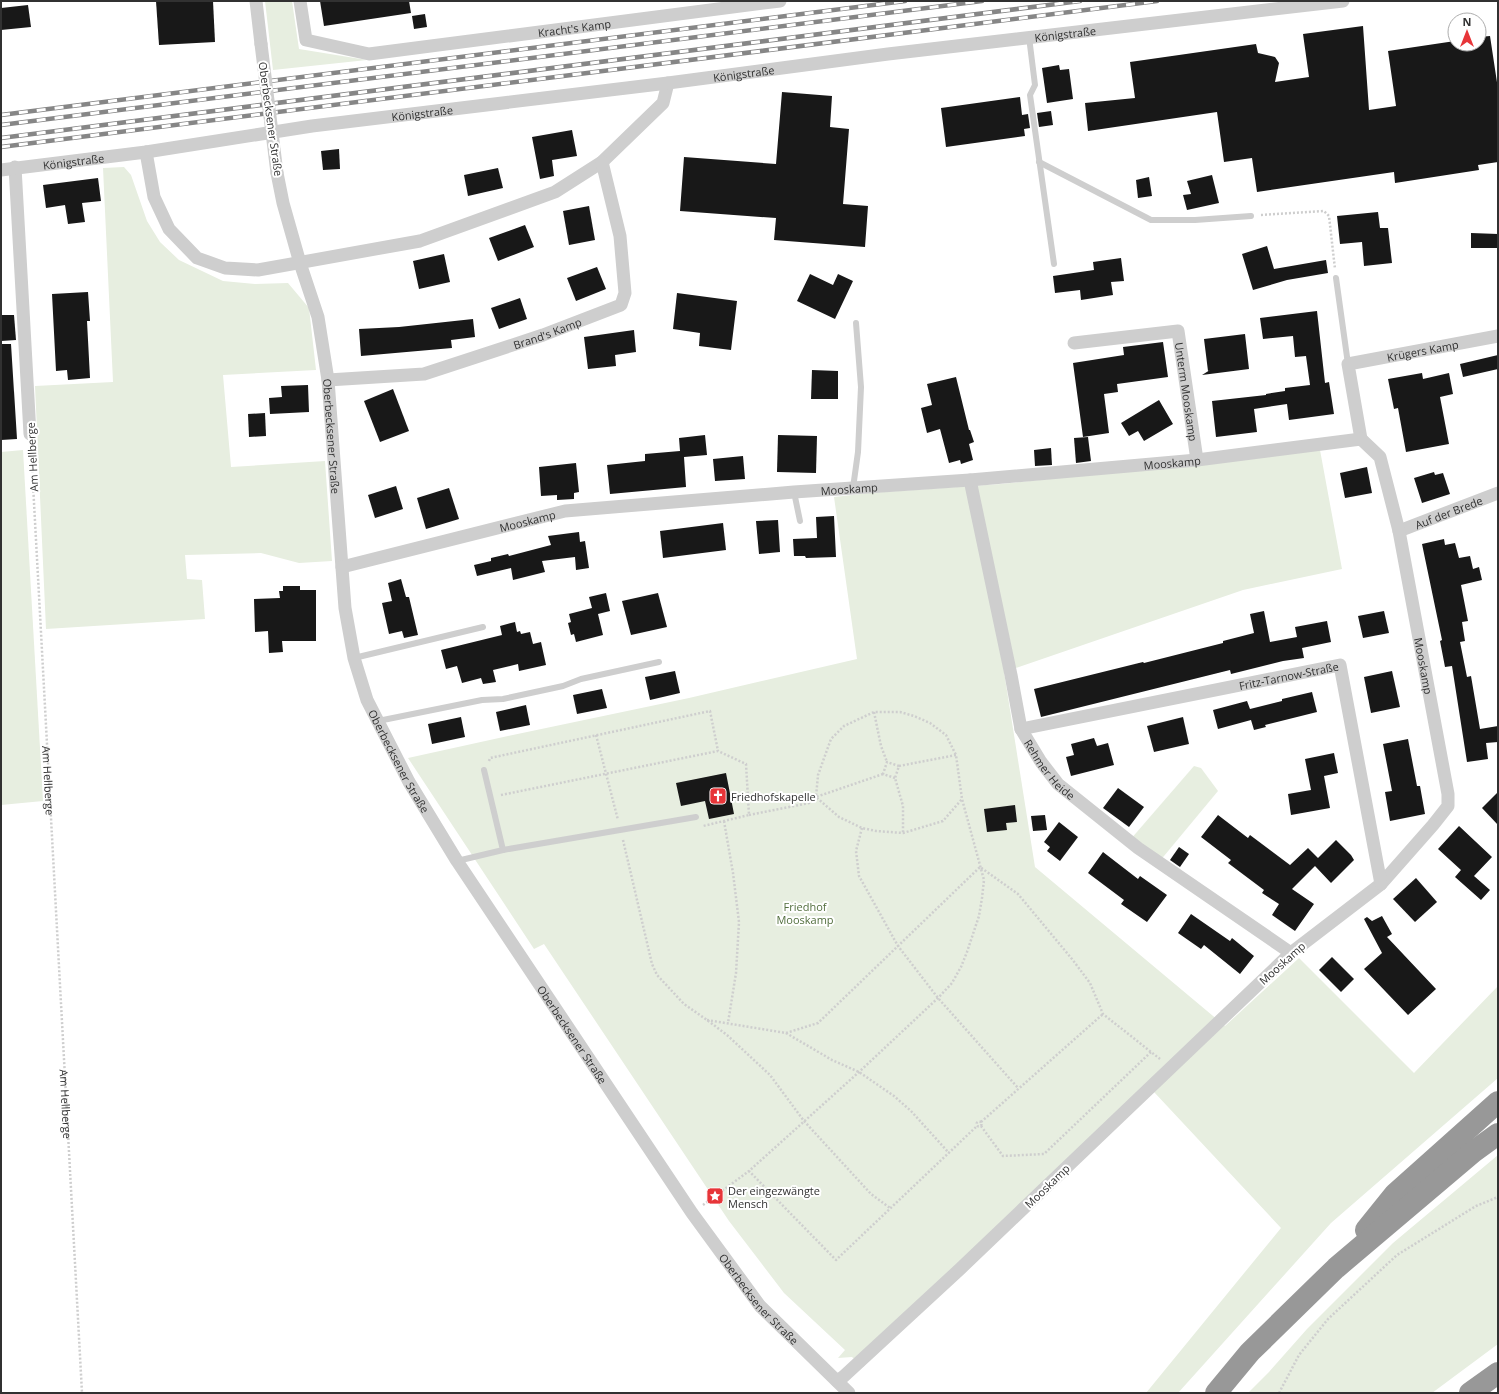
<svg xmlns="http://www.w3.org/2000/svg" width="1499" height="1394" font-family="'Open Sans',sans-serif">
  <style>
    .green { fill: #e7eee0 }
    .building { fill: #181818 }
    .lines { fill: none; stroke-linecap: round; stroke-linejoin: round }
    .path { stroke: #cecece; stroke-width: 2.5; stroke-dasharray: 2 2; stroke-linecap: butt }
    .service { stroke: #cecece; stroke-width: 6 }
    .minor { stroke: #cecece; stroke-width: 13 }
    .motorway { stroke: #989898; stroke-width: 22 }
    .rail-casing { stroke: #868686; stroke-width: 4.5 }
    .rail { stroke: #fff; stroke-width: 3; stroke-dasharray: 9; stroke-linecap: butt }
    .minor-bridge { stroke: #cecece; stroke-width: 13 }
    .labels { text-anchor: middle; dominant-baseline: central; stroke-width: 4; stroke-linejoin: round; paint-order: stroke }
    .street-label { font-size: 11px; fill: #313131; stroke: #fff }
    .poi-label { font-size: 11px; fill: #313131; stroke: #fff; text-anchor: start }
    .park-label { font-size: 11px; fill: #526e3d; stroke: #fff }
  </style>
  <rect width="100%" height="100%" fill="#fff"/>
  <g class="green">
    <polygon points="265,1 292,1 299,49 367,60 273,70"/>
    <polygon points="124,167 131,175 147,221 160,242 179,260 223,281 255,284 288,283 309,308 316,370 223,375 231,467 325,461 332,561 299,563 261,553 185,555 187,579 202,580 205,619 46,629 35,386 113,382 103,168"/>
    <polygon points="23,450 43,801 1,805 1,452"/>
    <polygon points="1320,450 1342,569 1243,590 1004,672 1035,867 1225,1026 1299,958 1414,1073 1498,986 1498,1078 1331,1223 1178,1393 1146,1393 1281,1228 1154,1092 863,1367 852,1357 838,1358 845,1350 784,1293 729,1221 544,944 534,949 408,758 508,736 689,698 857,659 834,497 870,493 1001,484"/>
    <polygon points="1194,766 1201,768 1218,791 1159,862 1130,840"/>
    <polygon points="1498,1155 1498,1344 1432,1393 1248,1393 1269,1372 1307,1329 1393,1243"/>
  </g>
  <g class="building">
    <polygon points="156,1 213,1 215,42 159,45"/>
    <polygon points="320,1 409,1 411,13 324,26"/>
    <polygon points="28,5 31,27 1,30 1,8"/>
    <polygon points="425,14 427,27 414,29 412,16"/>
    <polygon points="1363,26 1369,110 1396,106 1388,51 1455,41 1455,44 1479,44 1479,37 1490,36 1498,89 1498,162 1478,165 1479,170 1395,183 1394,172 1257,192 1252,158 1224,162 1217,112 1088,131 1085,103 1135,98 1130,62 1256,44 1258,53 1275,57 1279,63 1275,82 1309,77 1303,34"/>
    <polygon points="1059,65 1060,70 1069,69 1073,99 1047,103 1042,68"/>
    <polygon points="782,92 832,96 830,127 849,129 843,204 868,206 865,247 774,240 776,218 680,211 684,157 776,164"/>
    <polygon points="1020,97 1022,115 1028,114 1030,128 1024,129 1025,136 946,147 941,108"/>
    <polygon points="1051,111 1053,125 1039,127 1037,113"/>
    <polygon points="572,130 577,156 552,160 554,176 540,179 532,137"/>
    <polygon points="339,149 340,169 323,170 321,151"/>
    <polygon points="498,168 503,188 468,196 464,175"/>
    <polygon points="1212,175 1219,203 1187,210 1183,195 1191,194 1187,181"/>
    <polygon points="1149,177 1152,196 1138,198 1136,180"/>
    <polygon points="98,178 101,201 82,203 85,222 68,224 65,205 46,208 43,185"/>
    <polygon points="589,206 595,240 569,245 563,211"/>
    <polygon points="1378,212 1380,228 1388,228 1392,263 1364,266 1362,242 1340,244 1337,216"/>
    <polygon points="525,225 534,247 498,261 489,238"/>
    <polygon points="1471,233 1498,234 1498,248 1471,248"/>
    <polygon points="1267,246 1274,269 1326,260 1328,273 1287,280 1253,290 1242,254"/>
    <polygon points="444,254 450,282 419,289 413,261"/>
    <polygon points="1121,258 1124,281 1111,282 1113,295 1081,300 1080,290 1055,293 1053,276 1094,270 1093,262"/>
    <polygon points="597,267 606,289 576,301 567,278"/>
    <polygon points="810,274 833,285 838,274 853,281 835,319 797,301"/>
    <polygon points="88,292 90,321 87,321 90,378 68,380 67,370 56,371 52,294"/>
    <polygon points="677,293 737,301 731,350 699,346 700,333 673,329"/>
    <polygon points="520,298 527,319 499,329 491,308"/>
    <polygon points="1317,311 1325,383 1329,382 1334,414 1289,420 1287,404 1254,409 1257,432 1216,437 1212,401 1266,395 1266,394 1285,391 1285,388 1310,385 1306,356 1295,357 1293,336 1263,339 1260,318"/>
    <polygon points="1,315 14,315 16,340 1,341"/>
    <polygon points="473,319 475,337 451,340 452,348 361,356 359,329 399,327"/>
    <polygon points="634,330 636,352 615,355 616,366 588,369 584,337"/>
    <polygon points="1245,334 1249,369 1202,375 1210,370 1208,371 1204,339"/>
    <polygon points="1163,342 1168,377 1117,384 1118,392 1104,394 1109,433 1083,437 1073,363 1124,355 1123,347"/>
    <polygon points="1,344 11,344 17,439 1,440"/>
    <polygon points="1498,355 1498,369 1463,377 1460,364"/>
    <polygon points="812,370 838,371 838,399 811,399"/>
    <polygon points="1422,373 1423,379 1449,373 1453,394 1440,397 1449,444 1406,452 1398,408 1394,409 1388,379"/>
    <polygon points="956,377 969,430 970,430 974,442 969,444 973,460 961,464 960,460 949,463 940,429 927,433 921,408 932,405 927,384"/>
    <polygon points="308,385 309,412 270,414 269,398 282,397 281,386"/>
    <polygon points="393,389 409,431 380,442 364,401"/>
    <polygon points="1159,400 1173,424 1144,441 1138,431 1129,436 1121,423"/>
    <polygon points="265,413 266,436 249,437 248,414"/>
    <polygon points="705,435 707,455 684,457 686,487 610,494 607,465 645,461 645,454 680,451 679,438"/>
    <polygon points="778,435 817,436 816,473 777,472"/>
    <polygon points="1088,437 1091,461 1076,463 1074,438"/>
    <polygon points="1051,448 1052,465 1035,466 1034,450"/>
    <polygon points="743,456 745,479 715,481 713,459"/>
    <polygon points="576,463 579,492 574,493 574,499 557,500 557,495 541,496 539,467"/>
    <polygon points="1367,467 1372,493 1345,498 1340,473"/>
    <polygon points="1434,472 1435,475 1443,473 1450,494 1422,503 1414,478"/>
    <polygon points="396,486 403,509 375,518 368,495"/>
    <polygon points="449,488 459,519 426,529 417,498"/>
    <polygon points="834,516 836,557 806,558 805,556 794,556 793,539 817,538 816,517"/>
    <polygon points="778,520 780,552 759,554 756,521"/>
    <polygon points="723,523 726,550 663,558 660,531"/>
    <polygon points="579,532 580,542 585,541 589,568 576,570 575,557 542,561 545,572 513,580 511,568 477,576 474,565 491,561 491,558 508,554 509,556 551,545 548,536"/>
    <polygon points="1444,539 1445,545 1455,543 1459,558 1470,556 1473,569 1479,567 1482,580 1461,585 1468,621 1462,622 1465,641 1460,642 1467,677 1471,676 1480,729 1498,726 1498,742 1486,743 1488,759 1467,762 1452,666 1445,667 1440,641 1442,640 1422,544"/>
    <polygon points="401,579 406,597 409,597 418,635 404,638 402,631 389,634 382,603 392,601 388,583"/>
    <polygon points="283,586 300,586 300,590 316,590 316,641 282,641 283,652 269,653 268,631 255,632 254,599 280,598 279,591 283,591"/>
    <polygon points="606,593 610,611 598,614 603,635 576,642 574,634 571,635 568,623 571,622 569,614 592,608 589,597"/>
    <polygon points="658,593 667,627 631,635 622,601"/>
    <polygon points="1264,611 1270,642 1297,637 1295,627 1327,621 1331,642 1302,648 1304,658 1283,661 1231,674 1230,670 1041,717 1034,689 1143,662 1144,663 1223,643 1223,641 1254,633 1250,614"/>
    <polygon points="1384,611 1389,633 1363,638 1358,616"/>
    <polygon points="515,622 517,632 520,631 521,634 530,632 533,644 541,642 546,665 519,671 518,664 493,670 496,682 483,684 481,678 462,683 457,666 446,669 441,650 502,635 500,626"/>
    <polygon points="675,671 680,693 650,700 645,677"/>
    <polygon points="1392,671 1400,707 1371,713 1364,677"/>
    <polygon points="602,689 607,708 577,714 573,695"/>
    <polygon points="1312,692 1317,712 1265,725 1266,727 1254,730 1251,720 1218,729 1213,710 1247,701 1250,709 1282,701 1282,699"/>
    <polygon points="526,705 530,725 500,731 496,712"/>
    <polygon points="461,717 465,737 432,744 428,724"/>
    <polygon points="1183,717 1189,744 1154,752 1147,726"/>
    <polygon points="1094,738 1097,746 1108,743 1114,765 1071,776 1066,757 1074,755 1071,744"/>
    <polygon points="1408,739 1417,786 1420,786 1425,814 1390,821 1385,792 1392,791 1383,744"/>
    <polygon points="1334,753 1338,773 1324,776 1330,808 1291,815 1288,794 1311,790 1305,759"/>
    <polygon points="726,773 734,814 709,819 705,801 681,806 676,783"/>
    <polygon points="1118,788 1144,807 1129,827 1103,808"/>
    <polygon points="1498,792 1498,825 1482,808"/>
    <polygon points="1015,805 1017,822 1006,823 1007,830 987,832 984,809"/>
    <polygon points="1045,815 1047,830 1033,831 1031,816"/>
    <polygon points="1218,815 1248,838 1250,835 1290,865 1308,848 1318,858 1336,840 1351,855 1354,860 1331,883 1315,866 1292,889 1314,904 1295,931 1272,915 1279,904 1262,893 1264,890 1228,863 1231,860 1201,837"/>
    <polygon points="1059,822 1078,837 1060,861 1047,851 1050,847 1044,842"/>
    <polygon points="1459,826 1492,857 1474,876 1490,890 1481,900 1455,877 1461,870 1438,849"/>
    <polygon points="1179,847 1189,854 1180,867 1170,860"/>
    <polygon points="1103,852 1138,879 1140,876 1167,895 1147,922 1121,904 1124,900 1088,873"/>
    <polygon points="1416,878 1437,902 1415,922 1393,899"/>
    <polygon points="1191,914 1230,941 1232,938 1254,956 1240,974 1204,945 1201,949 1178,933"/>
    <polygon points="1382,916 1392,934 1387,937 1436,989 1408,1015 1364,969 1382,953 1364,919 1367,917 1372,921"/>
    <polygon points="1332,957 1354,979 1341,992 1319,970"/>
  </g>
  <g class="lines">
    <g class="path">
      <polyline points="1261,215 1324,211 1329,216 1335,269"/>
      <path id="s1" d="M31 447 82 1393"/>
      <polyline points="874,712 881,746 887,762"/>
      <polyline points="596,735 618,820"/>
      <polyline points="489,761 490,758 710,711 718,751"/>
      <polyline points="899,766 956,755"/>
      <polyline points="883,774 816,797 839,817 862,828 876,831 903,833 943,821 962,799"/>
      <polyline points="895,778 883,774 887,762 899,766 895,778 903,806 903,833"/>
      <polyline points="501,795 718,751 746,764 749,815 703,826"/>
      <polyline points="749,815 809,803 816,797 818,775 831,739 844,726 874,712 900,712 914,716 930,723 946,735 956,755 962,799 984,880 982,898 979,916 967,952 961,967 952,983 938,998 859,1072 749,1171 836,1260 977,1126"/>
      <polyline points="724,821 733,873 739,922 736,973 728,1023"/>
      <polyline points="862,828 856,851 859,876 898,946 938,998 1018,1088"/>
      <polyline points="623,840 652,964 657,975 684,1004 707,1020 727,1035 770,1075 804,1121 871,1194 890,1208"/>
      <polyline points="707,1020 786,1033 818,1023 980,867 1018,894 1072,959 1090,983 1103,1014 1160,1059"/>
      <polyline points="786,1033 832,1060 859,1072 894,1096 911,1111 949,1153"/>
      <circle cx="979" cy="1124" r="2.5"/>
      <polyline points="981,1122 1103,1014"/>
      <polyline points="981,1126 1003,1156 1044,1154 1151,1052"/>
      <polyline points="703,1205 749,1171"/>
      <polyline points="1279,1393 1299,1355 1328,1319 1397,1255 1476,1206 1498,1197"/>
    </g>
    <g class="service">
      <polyline points="1029,37 1035,85 1030,95 1054,264"/>
      <polyline points="1039,162 1151,220 1195,220 1251,216"/>
      <polyline points="1336,278 1348,364"/>
      <polyline points="853,488 858,452 861,387 856,323"/>
      <polyline points="794,492 800,521"/>
      <polyline points="354,658 483,627"/>
      <polyline points="378,721 482,700 503,699 563,686 581,679 659,662"/>
      <polyline points="484,770 503,850"/>
      <polyline points="457,861 503,850 696,817"/>
    </g>
    <g class="minor">
      <polyline points="256,1 261,44"/>
      <path id="s2" d="M300 1 306 40 369 54 780 1"/>
      <polyline points="146,152 154,197 169,229 197,258 225,268 258,270 420,241 555,192 602,162 663,103 668,83"/>
      <polyline points="15,167 30,434"/>
      <path id="s3" d="M1 170 146 152 312 126 668 83 888 54 1343 1"/>
      <path id="s4" d="M277 173 283 203 300 263 318 317 328 380 345 608 354 658 367 700 409 782 457 861 692 1213 760 1306 849 1393"/>
      <path id="s5" d="M1074 343 1178 331 1197 460"/>
      <path id="s6" d="M328 380 424 374 543 335 621 305 625 293 620 236 602 162"/>
      <path id="s7" d="M1361 439 1348 364 1498 336"/>
      <path id="s8" d="M970 480 1011 675 1021 729 1041 762 1058 784 1138 848 1291 953"/>
      <path id="s9" d="M1399 531 1498 493"/>
      <path id="s10" d="M342 567 565 511 794 492 970 480 1197 460 1361 439 1380 457 1399 531 1448 794V806L1433 825 1381 884 1291 953 960 1269 843 1377 837 1381"/>
      <path id="s11" d="M1021 729 1340 665 1381 884"/>
    </g>
    <g class="motorway">
      <polyline points="1366,1230 1395,1194 1498,1102"/>
      <polyline points="1216,1393 1250,1352 1336,1268 1473,1152 1498,1134"/>
      <polyline points="1470,1393 1498,1373"/>
    </g>
    <g class="rail-casing">
      <g id="rail">
        <polyline points="1,115 905,1"/>
        <polyline points="1,125 982,1"/>
        <polyline points="1,138 1080,1"/>
        <polyline points="1,147 1157,1"/>
      </g>
    </g>
    <use href="#rail" class="rail"/>
    <polyline class="minor-bridge" points="261,44 277,173"/>
  </g>
  <defs>
    <g id="church-square" transform="scale(0.9)"><rect x="-9" y="-9" width="18" height="18" rx="4" fill="#e73539" stroke="#fff"/><path d="M-1.2-6h2.4v3.5h3.3v2.4h-3.3V6h-2.4V-.1h-3.3v-2.4h3.3Z" fill="#fff"/></g>
    <g id="sight-square" transform="scale(0.9)"><rect x="-9" y="-9" width="18" height="18" rx="4" fill="#e73539" stroke="#fff"/><path d="M0-6L1.8-2.2L6-1.7L2.9 1.2L3.7 5.4L0 3.3L-3.7 5.4L-2.9 1.2L-6-1.7L-1.8-2.2Z" fill="#fff"/></g>
  </defs>
  <g fill-rule="evenodd">
    <use href="#church-square" x="718" y="796"/>
    <use href="#sight-square" x="715" y="1196"/>
  </g>
  <g class="labels">
    <g class="street-label">
      <text stroke="none"><textPath href="#s2" startOffset="311">Kracht's Kamp</textPath></text>
      <text stroke="none"><textPath href="#s3" startOffset="1073">Königstraße</textPath></text>
      <text stroke="none"><textPath href="#s3" startOffset="749">Königstraße</textPath></text>
      <text stroke="none"><textPath href="#s3" startOffset="425">Königstraße</textPath></text>
      <text transform="translate(271 119) rotate(82)">Oberbecksener Straße</text>
      <text stroke="none"><textPath href="#s3" startOffset="73">Königstraße</textPath></text>
      <text stroke="none"><textPath href="#s6" startOffset="226">Brand's Kamp</textPath></text>
      <text stroke="none"><textPath href="#s7" startOffset="152">Krügers Kamp</textPath></text>
      <text stroke="none"><textPath href="#s5" startOffset="166">Unterm Mooskamp</textPath></text>
      <text stroke="none"><textPath href="#s4" startOffset="270">Oberbecksener Straße</textPath></text>
      <text transform="translate(32 457) rotate(-93)">Am Hellberge</text>
      <text stroke="none"><textPath href="#s10" startOffset="839">Mooskamp</textPath></text>
      <text stroke="none"><textPath href="#s10" startOffset="515">Mooskamp</textPath></text>
      <text stroke="none"><textPath href="#s9" startOffset="53">Auf der Brede</textPath></text>
      <text stroke="none"><textPath href="#s10" startOffset="191">Mooskamp</textPath></text>
      <text stroke="none"><textPath href="#s10" startOffset="1269">Mooskamp</textPath></text>
      <text stroke="none"><textPath href="#s11" startOffset="273">Fritz-Tarnow-Straße</textPath></text>
      <text stroke="none"><textPath href="#s4" startOffset="606">Oberbecksener Straße</textPath></text>
      <text stroke="none"><textPath href="#s8" startOffset="304">Rehmer Heide</textPath></text>
      <text stroke="none"><textPath href="#s1" startOffset="334">Am Hellberge</textPath></text>
      <text transform="translate(1282 963) rotate(-42)">Mooskamp</text>
      <text stroke="none"><textPath href="#s4" startOffset="930">Oberbecksener Straße</textPath></text>
      <text stroke="none"><textPath href="#s1" startOffset="658">Am Hellberge</textPath></text>
      <text transform="translate(1047 1186) rotate(-44)">Mooskamp</text>
      <text stroke="none"><textPath href="#s4" startOffset="1254">Oberbecksener Straße</textPath></text>
    </g>
    <g class="poi-label">
      <text x="731" y="796">Friedhofskapelle</text>
      <text x="728" y="1190">Der eingezwängte<tspan x="728" dy="13">Mensch</tspan></text>
    </g>
    <g class="park-label">
      <text x="805" y="906">Friedhof<tspan x="805" dy="13">Mooskamp</tspan></text>
    </g>
  </g>
  <rect width="1499" height="1394" fill="none" stroke="#313131" stroke-width="4"/>
  <g transform="translate(1467 32)"><circle r="19" fill="#ffffff" stroke="#adadad"/>
  <path d="M0-3L7 15L0 10L-7 15Z" fill="#e73539"/>
  <text y="-6" font-size="11" font-weight="bold" text-anchor="middle" fill="#313131">N</text>
  </g>
</svg>
